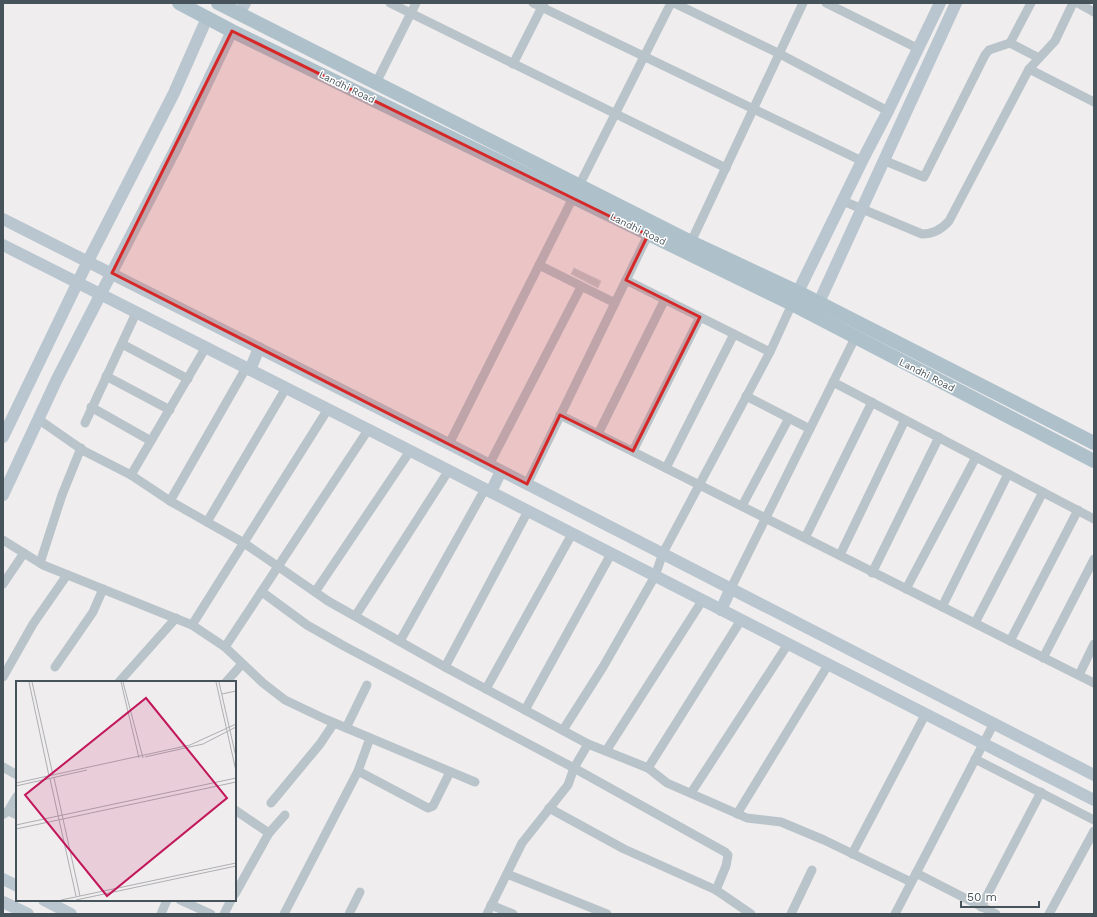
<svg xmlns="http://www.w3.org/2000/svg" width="1097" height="917" font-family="'Work Sans',sans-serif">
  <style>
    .building { fill: #c4c9cd; stroke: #d1d4d9 }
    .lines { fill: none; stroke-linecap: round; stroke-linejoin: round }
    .street { stroke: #b9c4ca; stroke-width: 9 }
    .secondary { stroke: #b9c6cf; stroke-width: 12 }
    .primary { stroke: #aec1cb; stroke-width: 14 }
    .marked { fill: #d62828; fill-opacity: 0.2; stroke: #d62828; stroke-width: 3; stroke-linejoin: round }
    .labels { text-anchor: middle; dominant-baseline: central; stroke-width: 3; stroke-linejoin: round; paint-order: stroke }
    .street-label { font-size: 10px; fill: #46535a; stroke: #fff }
    .inset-road { fill: none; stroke: #acafb3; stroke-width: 1 }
    .view { fill: #c2185b; fill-opacity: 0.15; stroke: #c2185b; stroke-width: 2 }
    .inset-edge { fill: none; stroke: #46535a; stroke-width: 2 }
  </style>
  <rect width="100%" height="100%" fill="#f0edee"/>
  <polygon class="building" points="574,268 601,281 598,288 571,274"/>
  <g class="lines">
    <g class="street">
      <polyline points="390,3 726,168"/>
      <polyline points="533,3 862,161"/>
      <polyline points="674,3 778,53 888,111"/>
      <polyline points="826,3 917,48"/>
      <polyline points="1031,3 1010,43 1039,58"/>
      <polyline points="1078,3 1094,12"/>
      <polyline points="513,64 544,3"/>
      <polyline points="1029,69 1094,102"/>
      <polyline points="376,83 416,3"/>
      <polyline points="883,160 924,177 985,55 989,50 1010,43"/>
      <path d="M843 201 922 234C933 234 942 229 949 221L1029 69 1055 41 1073 3"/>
      <polyline points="691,242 803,3"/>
      <polyline points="539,265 615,303"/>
      <polyline points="626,280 770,352"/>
      <polyline points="122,344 188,379"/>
      <polyline points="106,376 170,410"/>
      <polyline points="833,382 1094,519"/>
      <polyline points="746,396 810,429"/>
      <polyline points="91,407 151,441"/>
      <polyline points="560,415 1094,683"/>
      <polyline points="38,419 84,451 131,475 170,501 244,543 328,601 445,667 588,744 648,768 667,783 747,818 781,822 824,840 911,882"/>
      <polyline points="85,423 136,313"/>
      <polyline points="598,434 665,299"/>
      <polyline points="449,444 671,3"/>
      <polyline points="633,451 700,317"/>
      <polyline points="489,465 581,287"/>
      <polyline points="666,468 734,334"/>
      <polyline points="131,475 206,347"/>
      <polyline points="527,484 648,235"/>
      <polyline points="170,501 246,368"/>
      <polyline points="742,506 789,418"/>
      <polyline points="207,522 286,388"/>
      <polyline points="805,538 872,402"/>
      <polyline points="3,540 43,565 192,625 225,647 263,683 285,700 325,719 475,782"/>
      <polyline points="840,555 905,420"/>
      <polyline points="40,563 62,495 81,448"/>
      <polyline points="872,573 939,437"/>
      <polyline points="3,584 24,553"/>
      <polyline points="731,588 855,338"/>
      <polyline points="906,589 976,457"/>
      <polyline points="262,592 307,625 344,646 574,768 725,852 728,855 726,866 716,890"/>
      <polyline points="315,592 410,451"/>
      <polyline points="942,607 1008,474"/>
      <polyline points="356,615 449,470"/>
      <polyline points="975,623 1043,492"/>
      <polyline points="192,625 328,409"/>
      <polyline points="400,641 485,489"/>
      <polyline points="1010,641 1078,510"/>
      <polyline points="225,647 368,430"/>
      <polyline points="1043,658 1094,559"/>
      <polyline points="55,667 93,612 103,589"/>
      <polyline points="445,667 528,511"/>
      <polyline points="1079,675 1094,644"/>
      <polyline points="3,677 33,624 67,575"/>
      <polyline points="119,682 176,618"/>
      <polyline points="226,682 242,664"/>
      <polyline points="486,689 572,534"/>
      <polyline points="525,710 611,554"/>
      <polyline points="346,728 367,685"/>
      <polyline points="563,730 603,667 655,576 663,553 770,352 792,304"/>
      <polyline points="606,751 702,601"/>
      <polyline points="975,759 1094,820"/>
      <polyline points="3,767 17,775"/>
      <polyline points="648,768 741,620"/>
      <polyline points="358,771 428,808 433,806 450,772"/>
      <polyline points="691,793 788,644"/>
      <polyline points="271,803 320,744 334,723"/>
      <polyline points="549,808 624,849 716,890 751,914"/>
      <polyline points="235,810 269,833"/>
      <polyline points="8,811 17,796"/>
      <polyline points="4,814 8,811 17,815"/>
      <polyline points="737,814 828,665"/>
      <polyline points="852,854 925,715"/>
      <polyline points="916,873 996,914"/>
      <polyline points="507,874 607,914"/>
      <polyline points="235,894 269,833 285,815"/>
      <polyline points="180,900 211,914"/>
      <polyline points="491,905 513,914"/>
      <polyline points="981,907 1041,792"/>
      <polyline points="161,914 167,900"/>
      <polyline points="224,914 231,900"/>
      <polyline points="284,914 358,771 370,738"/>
      <polyline points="349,914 360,892"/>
      <polyline points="487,914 522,843 568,785 574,768 588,744"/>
      <polyline points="791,914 812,870"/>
      <polyline points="895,914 994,723"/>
      <polyline points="1049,914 1094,831"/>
    </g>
    <g class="secondary">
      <polyline points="239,14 245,3"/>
      <polyline points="3,219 449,444 1094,775"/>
      <polyline points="3,245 393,442 1094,800"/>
      <polyline points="794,300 862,161 888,111 940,3"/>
      <polyline points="815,311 956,3"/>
      <polyline points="250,370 259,348"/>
      <polyline points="3,437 88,261 174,93 207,18"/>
      <polyline points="491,492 501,471"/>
      <polyline points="3,495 57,379 177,146 232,31"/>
      <polyline points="721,610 731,588"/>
      <polyline points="3,879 17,886"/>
      <polyline points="44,900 71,914"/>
      <polyline points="3,902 28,914"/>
    </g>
    <g class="primary">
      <polyline points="179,3 232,31 792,304 1094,461"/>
      <polyline points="218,3 691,242 798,292 1094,443"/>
    </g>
  </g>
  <path class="marked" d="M232 31 648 235 626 280 700 317 633 451 560 415 527 484 112 273Z"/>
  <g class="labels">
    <g class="street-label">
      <text transform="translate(347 87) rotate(26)">Landhi Road</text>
      <text transform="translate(638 229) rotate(26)">Landhi Road</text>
      <text transform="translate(927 375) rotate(27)">Landhi Road</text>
    </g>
  </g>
  <g transform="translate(16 681)">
    <rect width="220" height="220" fill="#f0edee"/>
    <path class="inset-road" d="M13 1 33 95M16 1 37 94M105 1 123 77M107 1 127 77M200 1 220 90M203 1 220 76M206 13 220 10M129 76 187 63 220 46M38 97 64 215M34 98 60 215M0 102 174 64 220 43M0 105 71 89M0 144 220 97M0 148 220 101M45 219 220 182M60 219 220 185"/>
    <path class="view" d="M130 17 211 117 91 215 9 114Z"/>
    <rect width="220" height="220" class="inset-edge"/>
  </g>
  <rect width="1097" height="917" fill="none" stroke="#46535a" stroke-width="8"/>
  <path d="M961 901v6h78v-6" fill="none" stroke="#46535a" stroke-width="2"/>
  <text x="967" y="901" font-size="12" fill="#46535a" stroke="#ffffff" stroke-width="3" paint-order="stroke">50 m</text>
</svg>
